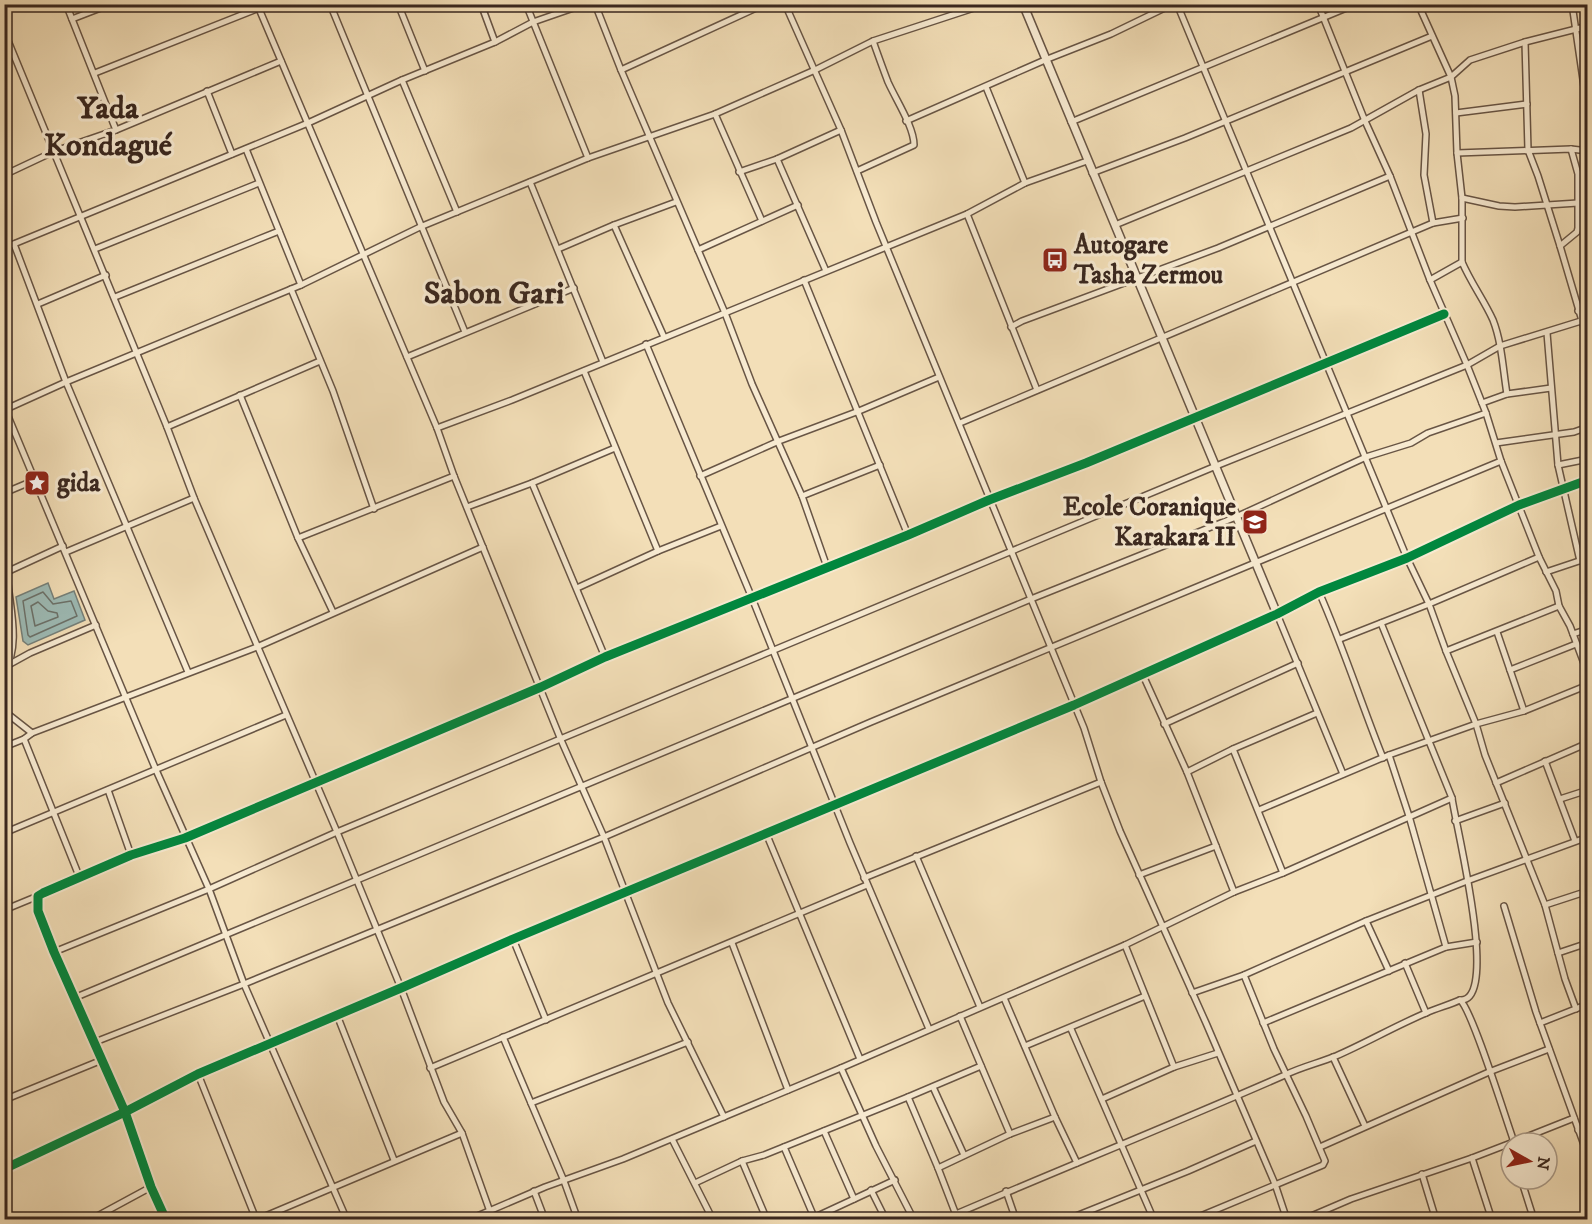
<svg xmlns="http://www.w3.org/2000/svg" width="1592" height="1224" font-family="'IM FELL DW Pica',serif">
  <style>
    .water { fill: #9dbbb6; stroke: #75807a; stroke-width: 1.5 }
    .lines { fill: none; stroke-linecap: round; stroke-linejoin: round }
    .shore { stroke: #6b716a; stroke-width: 1.5 }
    .minor-casing { stroke: #685545; stroke-width: 8 }
    .tertiary-casing { stroke: #685545; stroke-width: 10 }
    .minor { stroke: #f7ead1; stroke-width: 5 }
    .tertiary { stroke: #f7ead1; stroke-width: 7 }
    .cycleway-casing { stroke: #f7ead1; stroke-width: 13 }
    .cycleway { stroke: #00873e; stroke-width: 9 }
    .labels { text-anchor: middle; dominant-baseline: central; stroke-width: 6; stroke-linejoin: round; paint-order: stroke }
    .poi-label { font-size: 26px; font-weight: bold; fill: #39271f; stroke: #f7ead1; text-anchor: start }
    .district-label { font-size: 32px; font-weight: bold; fill: #39271f; stroke: #f7ead1 }
  </style>
  <rect width="100%" height="100%" fill="#f3dfb8"/>
  <filter id="stains"><feTurbulence type="fractalNoise" baseFrequency=".00333" numOctaves="4"/><feColorMatrix values="0 0 0 0 .2 0 0 0 0 .09 0 0 0 0 .02 0 0 0 .5 -.17"/></filter>
  <radialGradient id="worn" r=".72"><stop offset=".6" stop-color="#630" stop-opacity="0"/><stop offset="1" stop-color="#630" stop-opacity=".3"/></radialGradient>
  <polygon class="water" points="48,583 54,599 74,591 85,620 28,645 23,641 16,597"/>
  <g class="lines">
    <g class="shore">
      <polygon points="43,592 53,604 71,601 77,616 30,637 28,635 23,601"/>
      <polygon points="38,602 48,611 57,613 58,617 35,626 31,606"/>
    </g>
    <g class="minor-casing">
      <g id="minor">
        <polyline points="66,4 116,130"/>
        <polyline points="257,4 437,428 454,476 561,740 604,837 668,1003 724,1117"/>
        <polyline points="330,4 465,332"/>
        <polyline points="398,4 425,71"/>
        <polyline points="481,4 495,42"/>
        <polyline points="526,4 588,158"/>
        <polyline points="595,4 621,70 725,313 752,384 802,496 827,567"/>
        <polyline points="785,4 841,130 876,222 1084,728 1101,782 1120,831 1206,1023 1275,1184 1287,1220"/>
        <polyline points="1177,4 1407,558 1429,604 1446,651 1476,724 1485,755 1545,905 1565,979 1576,1009"/>
        <polyline points="1318,4 1365,121 1390,176 1430,280 1467,365 1486,413 1501,461 1539,557 1556,591 1559,606 1570,626 1588,674"/>
        <polyline points="1572,4 1588,114"/>
        <polyline points="72,19 111,4"/>
        <polyline points="4,31 167,427 194,498 337,832 401,988 444,1102 462,1133 493,1220"/>
        <polyline points="1525,42 1528,150 1538,176 1560,246"/>
        <polyline points="621,70 765,4"/>
        <polyline points="95,73 259,8"/>
        <polyline points="402,80 457,212"/>
        <polyline points="986,87 1025,183"/>
        <polyline points="1419,90 1426,134 1424,175 1433,223"/>
        <polyline points="207,91 232,154"/>
        <polyline points="1456,113 1527,104"/>
        <polyline points="715,114 762,221"/>
        <polyline points="906,121 1045,60 1111,34 1173,4"/>
        <polyline points="1071,122 1356,4"/>
        <polyline points="246,149 301,285"/>
        <polyline points="1571,149 1578,174 1578,228 1577,232 1560,246 1588,341"/>
        <polyline points="1457,153 1571,149 1588,151"/>
        <polyline points="777,159 826,271"/>
        <path d="M857 171 914 145C914 127 896 100 888 82 883 69 878 55 873 41"/>
        <polyline points="739,172 777,159 841,130"/>
        <polyline points="1092,173 1185,138 1432,36"/>
        <polyline points="4,175 55,151 116,130 281,61"/>
        <polyline points="530,182 603,362"/>
        <polyline points="1462,198 1499,206 1515,207 1578,203"/>
        <polyline points="967,214 1037,390"/>
        <polyline points="614,225 664,337"/>
        <polyline points="1115,225 1351,128 1419,90 1451,77 1418,4"/>
        <polyline points="14,244 66,382 188,672"/>
        <polyline points="4,248 308,123 402,80 495,42 533,22 585,4"/>
        <polyline points="95,249 259,183"/>
        <polyline points="558,249 614,225 676,202"/>
        <polyline points="698,250 798,205"/>
        <path d="M1462 262C1471 283 1484 300 1493 320 1502 343 1503 370 1507 394"/>
        <polyline points="804,280 908,535"/>
        <polyline points="1430,280 1462,262 1462,198 1457,153 1455,96 1451,77 1470,60 1525,42 1588,26"/>
        <polyline points="291,289 333,391 374,509"/>
        <polyline points="115,297 279,231"/>
        <polyline points="38,304 106,275"/>
        <polyline points="1578,311 1588,308"/>
        <polyline points="1011,327 1022,321 1218,248 1390,176"/>
        <polyline points="1547,333 1558,465 1580,561"/>
        <polyline points="646,344 752,598 850,843 929,1029"/>
        <polyline points="407,357 574,288"/>
        <polyline points="584,371 658,551"/>
        <polyline points="240,395 298,538 333,612"/>
        <polyline points="1482,403 1507,394 1551,388"/>
        <polyline points="5,409 156,770 209,889 244,984 347,1220"/>
        <polyline points="4,410 66,382 301,285 420,227 588,158 715,114 815,70 873,41 986,4"/>
        <polyline points="960,423 1433,223 1463,218"/>
        <polyline points="167,427 320,361"/>
        <polyline points="437,428 512,400 967,214 1025,183 1087,161"/>
        <polyline points="1496,443 1574,432 1588,427"/>
        <polyline points="1558,465 1588,459"/>
        <polyline points="700,476 779,441 859,411 939,377"/>
        <polyline points="532,483 605,657"/>
        <polyline points="4,493 35,480"/>
        <polyline points="802,496 880,465"/>
        <polyline points="467,507 532,483 615,448"/>
        <polyline points="298,538 454,476"/>
        <polyline points="66,552 194,498"/>
        <polyline points="11,570 63,546"/>
        <polyline points="1546,572 1588,558"/>
        <polyline points="577,588 658,551 721,526"/>
        <path d="M1319 592C1343 646 1361 703 1383 758"/>
        <polyline points="1497,632 1524,711"/>
        <polyline points="1573,634 1588,629"/>
        <polyline points="1340,639 1429,604 1539,557"/>
        <polyline points="1446,651 1559,606"/>
        <polyline points="10,664 30,653 96,625"/>
        <polyline points="1510,670 1576,644"/>
        <path d="M4 673C20 647 11 612 8 584"/>
        <polyline points="1142,673 1187,772 1234,892"/>
        <polyline points="4,711 32,733"/>
        <polyline points="1164,724 1298,663"/>
        <polyline points="24,739 79,876"/>
        <polyline points="4,747 24,739 32,733 257,647 483,547"/>
        <polyline points="1233,749 1283,873"/>
        <polyline points="1389,755 1409,816 1446,947"/>
        <polyline points="1545,761 1575,841"/>
        <polyline points="1187,772 1233,749 1317,713"/>
        <polyline points="1343,774 1277,614 1319,592 1407,558 1519,505 1588,480"/>
        <polyline points="1496,783 1588,743"/>
        <polyline points="108,790 131,855"/>
        <path d="M1452 798C1455 823 1501 1003 1460 1000"/>
        <polyline points="1560,799 1588,790"/>
        <polyline points="1259,810 1389,755 1476,724 1524,711 1588,685"/>
        <polyline points="1455,821 1505,803"/>
        <polyline points="4,833 286,715"/>
        <polyline points="766,833 860,1059"/>
        <polyline points="916,856 980,1007"/>
        <polyline points="1139,875 1216,846"/>
        <polyline points="864,878 1101,782"/>
        <polyline points="1545,905 1588,891"/>
        <polyline points="1504,906 1536,1012 1588,1156"/>
        <polyline points="4,910 38,896"/>
        <polyline points="1366,921 1389,971"/>
        <polyline points="513,939 546,1020"/>
        <polyline points="732,943 788,1090"/>
        <polyline points="1125,945 1174,1067"/>
        <polyline points="54,952 209,889 337,832 1216,466 1467,365 1500,346 1581,321"/>
        <polyline points="1558,953 1588,943"/>
        <polyline points="1405,963 1426,1013"/>
        <polyline points="1192,993 1244,975 1366,921 1467,881 1588,837"/>
        <polyline points="74,998 1031,599 1236,517 1366,457 1411,443 1428,433 1486,413"/>
        <polyline points="1004,998 1055,1117 1077,1163"/>
        <polyline points="337,1015 394,1160"/>
        <polyline points="960,1016 1010,1134"/>
        <polyline points="1263,1023 1446,947 1477,942"/>
        <polyline points="1540,1023 1588,1004"/>
        <polyline points="1071,1029 1154,1220"/>
        <polyline points="503,1037 564,1181 578,1220"/>
        <polyline points="95,1042 244,984 604,837 871,722 1501,461"/>
        <polyline points="1025,1046 1145,996"/>
        <polyline points="1333,1057 1365,1126"/>
        <polyline points="430,1068 867,885"/>
        <polyline points="841,1068 876,1146 914,1220"/>
        <polyline points="198,1074 256,1219"/>
        <polyline points="933,1087 964,1155"/>
        <polyline points="908,1097 938,1168"/>
        <polyline points="1102,1099 1174,1067 1218,1053"/>
        <polyline points="4,1100 102,1060"/>
        <polyline points="531,1103 688,1042"/>
        <polyline points="1578,1130 1588,1127"/>
        <polyline points="824,1131 854,1199"/>
        <polyline points="672,1139 713,1220"/>
        <polyline points="1511,1143 1574,1118"/>
        <polyline points="784,1147 814,1217"/>
        <polyline points="1320,1147 1489,1072 1549,1049"/>
        <polyline points="1472,1158 1492,1220"/>
        <polyline points="742,1161 767,1220"/>
        <polyline points="1422,1174 1436,1220"/>
        <polyline points="1521,1179 1534,1220"/>
        <polyline points="695,1183 742,1161 764,1155 908,1097 981,1066"/>
        <polyline points="871,1190 886,1220"/>
        <polyline points="534,1191 545,1220"/>
        <polyline points="1006,1191 1016,1220"/>
        <polyline points="4,1205 13,1220"/>
        <polyline points="90,1220 151,1187"/>
        <polyline points="166,1220 151,1187 125,1112 54,952 38,911 38,896 43,893 131,855 185,838 541,687 605,657 908,535 989,500 1086,463 1444,314"/>
        <polyline points="256,1220 462,1133"/>
        <polyline points="468,1220 545,1187 623,1159 841,1068 1125,945 1234,892 1283,873 1452,798 1381,623"/>
        <polyline points="809,1220 895,1180"/>
        <path d="M942 1220C1056 1171 1171 1125 1285 1075 1301 1067 1319 1063 1336 1056 1366 1043 1395 1026 1426 1013 1437 1008 1449 1005 1460 1000 1472 1009 1506 1120 1514 1142"/>
        <polyline points="958,1220 938,1168 1010,1134 1055,1117"/>
        <polyline points="1066,1220 1188,1171 1256,1141"/>
        <polyline points="1191,1220 1323,1165 1325,1161 1306,1116 1274,1049 1244,975"/>
        <polyline points="1302,1220 1351,1199 1472,1158 1511,1143"/>
      </g>
    </g>
    <g class="tertiary-casing">
      <polyline id="tertiary" points="4,1169 125,1112 198,1074 401,988 513,939 1074,705 1277,614 1023,4"/>
    </g>
    <use href="#minor" class="minor"/>
    <use href="#tertiary" class="tertiary"/>
    <g class="cycleway-casing">
      <g id="cycleway">
        <polyline points="4,1169 125,1112 198,1074 401,988 513,939 1074,705 1277,614 1319,592 1407,558 1519,505 1588,480"/>
        <polyline points="166,1220 151,1187 125,1112 54,952 38,911 38,896 43,893 131,855 185,838 541,687 605,657 908,535 989,500 1086,463 1444,314"/>
      </g>
    </g>
    <use href="#cycleway" class="cycleway"/>
  </g>
  <defs>
    <g id="bus-square" transform="scale(1.35)"><rect x="-9" y="-9" width="18" height="18" rx="4" fill="#8f2418" stroke="#f7ead1"/><path d="M-5-6H5V4H4V6H2V4H-2V6H-4V4H-5ZM-3.5-4V0h7V-4ZM-3.5 1.2v1.5H-2V1.2ZM2 1.2v1.5H3.5V1.2Z" fill="#fff"/></g>
    <g id="sight-square" transform="scale(1.35)"><rect x="-9" y="-9" width="18" height="18" rx="4" fill="#8f2418" stroke="#f7ead1"/><path d="M0-6L1.8-2.2L6-1.7L2.9 1.2L3.7 5.4L0 3.3L-3.7 5.4L-2.9 1.2L-6-1.7L-1.8-2.2Z" fill="#fff"/></g>
    <g id="school-square" transform="scale(1.35)"><rect x="-9" y="-9" width="18" height="18" rx="4" fill="#8f2418" stroke="#f7ead1"/><path d="M0-5L7-2L0 1L-7-2ZM-4 1L0 2.5L4 1V4Q0 6-4 4Z" fill="#fff"/></g>
  </defs>
  <g fill-rule="evenodd">
    <use href="#bus-square" x="1055" y="260"/>
    <use href="#sight-square" x="37" y="483"/>
    <use href="#school-square" x="1255" y="522"/>
  </g>
  <g class="labels">
    <g class="poi-label">
      <text x="1074" y="245">Autogare<tspan x="1074" dy="30">Tasha Zermou</tspan></text>
      <text x="57" y="483">gida</text>
      <text x="1236" y="507" text-anchor="end">Ecole Coranique<tspan x="1236" dy="30">Karakara II</tspan></text>
    </g>
    <g class="district-label">
      <text x="108" y="109">Yada<tspan x="108" dy="37">Kondagué</tspan></text>
      <text x="494" y="294">Sabon Gari</text>
    </g>
  </g>
  <rect width="1592" height="1224" fill="none" stroke="#f3dfb8" stroke-width="24"/>
  <rect x="6" y="6" width="1580" height="1212" fill="none" stroke="#39271f" stroke-width="3"/>
  <rect x="12" y="12" width="1568" height="1200" fill="none" stroke="#39271f" stroke-width="1.5"/>
  <g transform="translate(1529 1161) rotate(99)"><circle r="28" fill="#f7ead1" stroke="#ab9c8a" stroke-width="1.5"/>
  <path d="M0-4.5L10 22L0 15L-10 22Z" fill="#8f2418"/>
  <text y="-9" font-size="16" font-weight="bold" text-anchor="middle" fill="#39271f">N</text>
  </g>
  <rect width="100%" height="100%" filter="url(#stains)"/>
  <rect width="100%" height="100%" fill="url(#worn)"/>
</svg>
